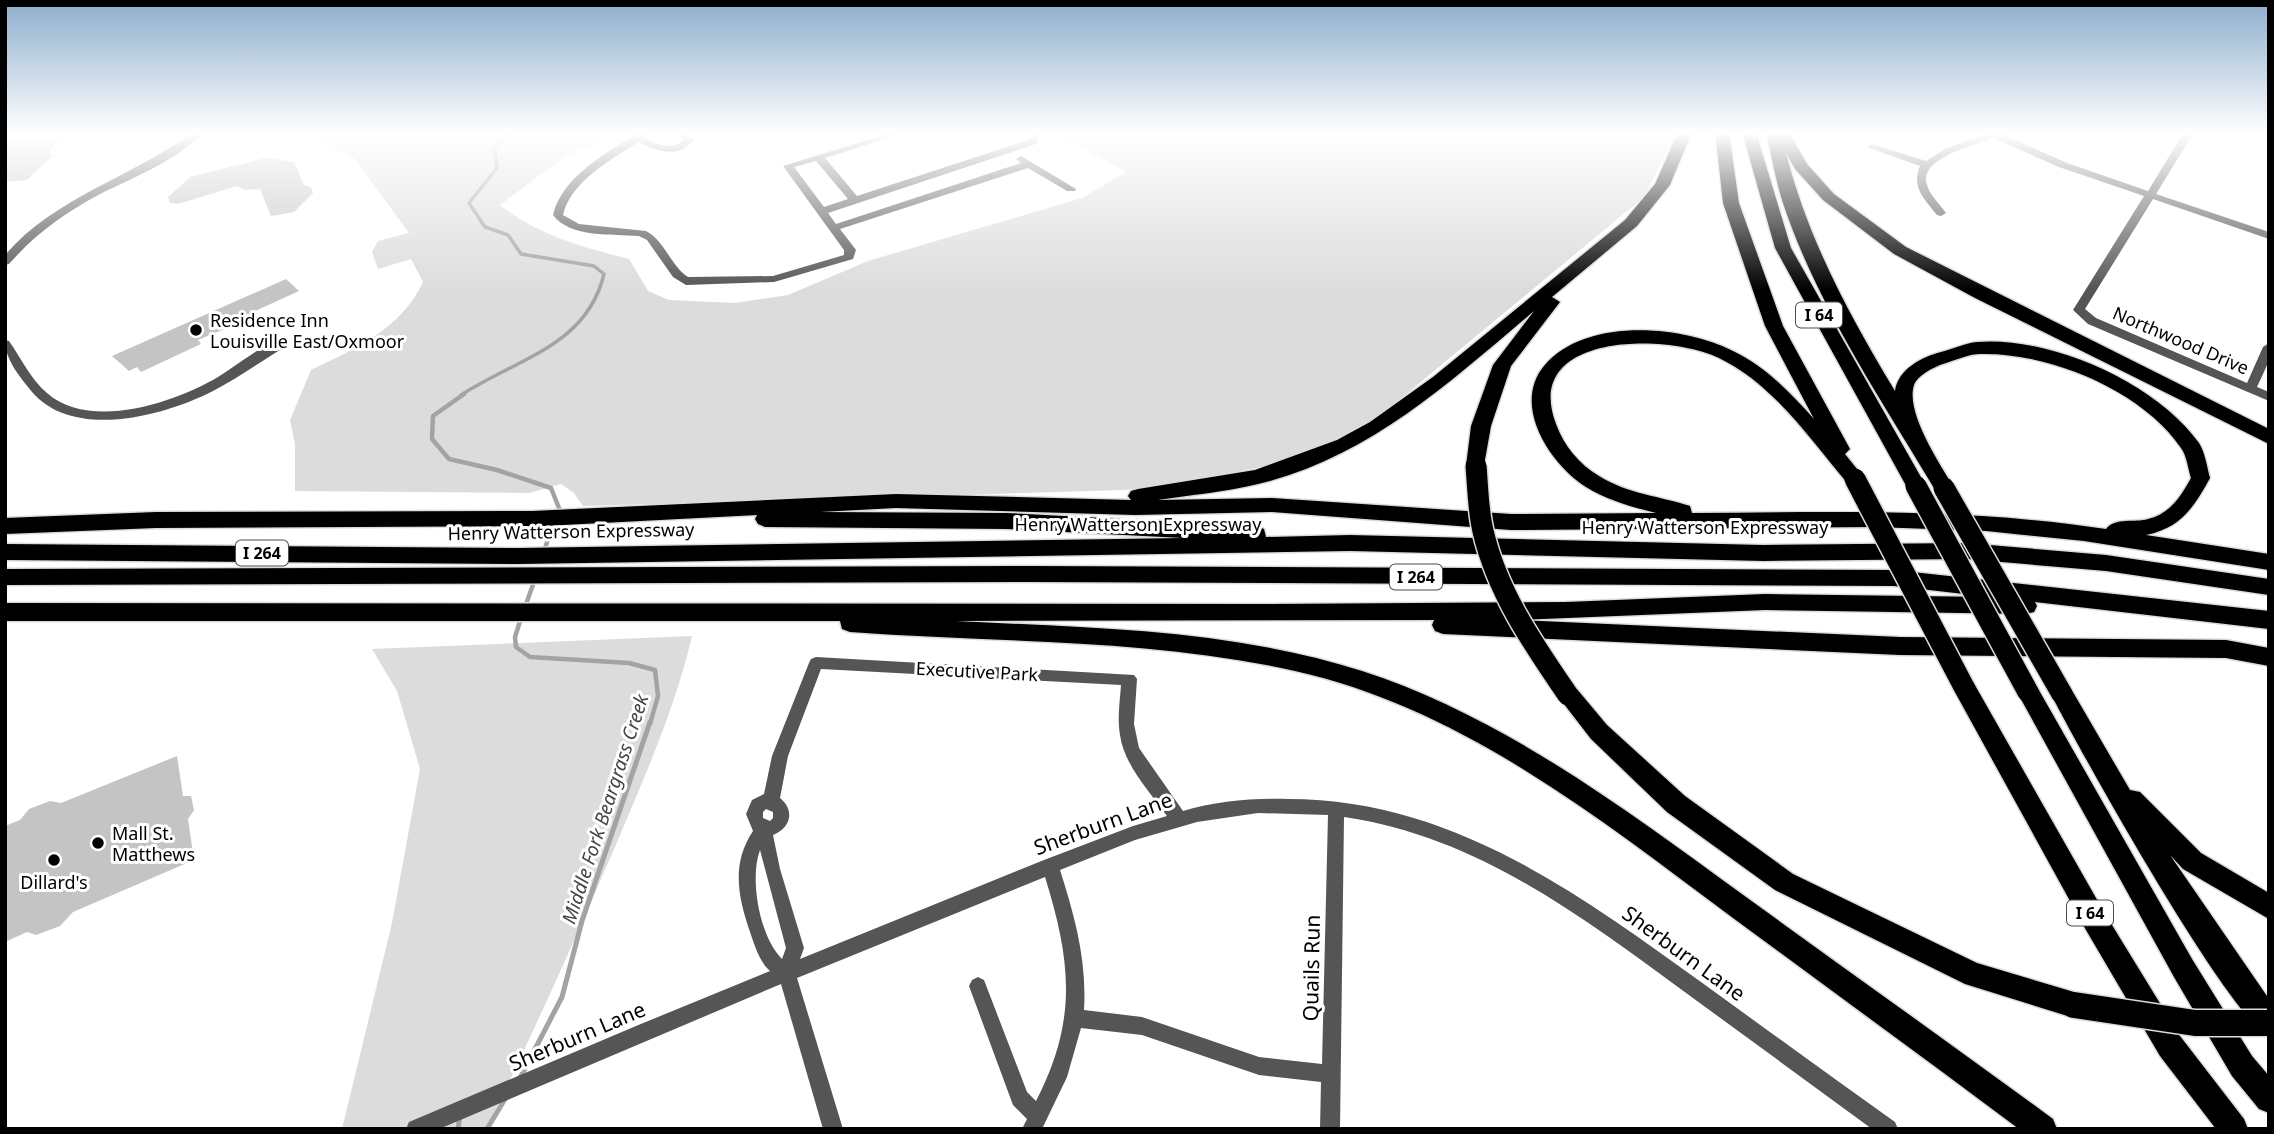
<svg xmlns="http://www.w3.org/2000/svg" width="2274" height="1134" font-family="'Noto Sans',sans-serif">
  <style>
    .green { fill: #dcdcdc }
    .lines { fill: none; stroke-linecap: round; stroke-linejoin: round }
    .stream-far2 { stroke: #a3a3a3; stroke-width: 3.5 }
    .stream-far1 { stroke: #a3a3a3; stroke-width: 4.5 }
    .stream { stroke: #a3a3a3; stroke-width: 5 }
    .building { fill: #c4c4c4 }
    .highway-casing { stroke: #dbdbdb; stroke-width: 3 }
    .street { fill: #555; fill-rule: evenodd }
    .highway { fill: #000; fill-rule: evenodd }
    .highway-bridge-far1-casing { stroke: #dbdbdb; stroke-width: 24; stroke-linecap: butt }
    .highway-bridge-casing { stroke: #dbdbdb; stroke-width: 29; stroke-linecap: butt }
    .highway-bridge-far1 { stroke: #000; stroke-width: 21 }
    .highway-bridge { stroke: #000; stroke-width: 26 }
    .poi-dot { fill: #000; stroke: #fff; stroke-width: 2.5 }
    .labels { text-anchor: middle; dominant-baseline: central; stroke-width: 6; stroke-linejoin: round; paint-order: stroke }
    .shield { fill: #fff; stroke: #4c4c4c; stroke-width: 2 }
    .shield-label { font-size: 16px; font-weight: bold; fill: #000 }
    .poi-label { font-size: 18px; fill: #000; stroke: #fff; text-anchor: start }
    .street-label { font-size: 18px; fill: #000; stroke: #fff }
    .water-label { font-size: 19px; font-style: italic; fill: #444; stroke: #fff }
    .near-street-label { font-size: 21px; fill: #000; stroke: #fff }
  </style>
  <rect width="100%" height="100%" fill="#fff"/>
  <g class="green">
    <path d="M329 132H619L564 157 500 205C538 235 582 247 629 259L648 291 669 300 735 303 788 295 868 261 1082 198 1126 172 1053 132H1676L1644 197 1381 415 1325 445 1273 464 1184 484 1124 490 583 506 574 493 561 484 529 493 295 491V444L290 420 311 370C355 349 401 329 423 282L411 259 378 269 372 252 378 241 409 233 355 159 324 141Z"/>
    <path d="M692 636C675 709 644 778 615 847 574 942 532 1036 486 1129H342L392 923 420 769 397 691 372 649Z"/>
  </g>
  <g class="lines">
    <path class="stream-far2" d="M461 395C516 359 587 346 604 274L594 266 521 254 508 235 485 227 469 203 497 168 494 148 511 132"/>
    <g class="stream-far1">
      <polyline points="464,394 433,416 432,439 449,459 497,470 551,488 559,508 557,514"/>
      <polyline points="544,551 554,522"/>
      <polyline points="525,607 535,579"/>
      <polyline points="521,618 515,637 516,647 530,657 629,663 655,670 658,696 650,724"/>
    </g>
    <g class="stream">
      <polyline points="520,1078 562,997 582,921 650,722"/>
      <polyline points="458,1129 460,1116"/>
      <polyline points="487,1129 505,1099"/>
    </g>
  </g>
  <g class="building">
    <polygon points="61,137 50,151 52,156 27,180 5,182 5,141"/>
    <polygon points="266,158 294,162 304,185 311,187 313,193 294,212 271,216 260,189 245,190 237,186 178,204 170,203 168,197 190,177"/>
    <polygon points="286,279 299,291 240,318 244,321 198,340 201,344 141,372 137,367 129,371 112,356"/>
    <polygon points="177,756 183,796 191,796 194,810 188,819 194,860 73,912 60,926 36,935 27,932 5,942 5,826 20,820 29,809 50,801 61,803"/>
  </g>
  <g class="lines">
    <g class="highway-casing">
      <g id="highway">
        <path d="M1678 132H1692L1670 185 1637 226 1552 297 1560 302 1511 366 1491 426 1483 471H1469L1466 466 1471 426 1493 365 1534 311C1450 382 1368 458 1258 484 1225 492 1191 495 1158 500L1272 498 1511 514 1656 513C1632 507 1607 500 1586 487 1551 465 1511 406 1544 366 1585 317 1682 325 1733 351 1765 366 1791 393 1814 419L1765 326 1723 203 1715 132H1729L1739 203 1783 326 1850 449 1845 454 1865 479 1855 486 1848 484C1810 439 1773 384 1719 358 1667 333 1521 332 1556 424 1564 446 1579 464 1599 476 1628 494 1659 496 1690 506L1692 513C1830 512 1969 508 2106 529 2115 517 2135 523 2148 519 2170 514 2181 496 2191 478 2188 469 2187 456 2181 448 2142 390 2048 352 1980 354 1970 354 1958 359 1949 362 1938 365 1918 374 1914 385 1905 413 1941 465 1954 488L1944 495 1937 493C1881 399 1816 304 1782 200 1775 178 1771 154 1766 132H1789L1807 164 1834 194 1906 247 2269 429V444L1975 298 1894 254 1823 200 1795 169 1786 153C1808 239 1849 315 1895 391 1898 369 1922 357 1941 352 1953 349 1966 343 1977 342 2051 336 2156 383 2199 443 2205 452 2207 467 2210 478 2194 507 2181 528 2146 535L2269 554V570L2084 541 1986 531 1875 527 1511 530 1272 512 1135 515 896 508 820 512 1006 513 1257 526 1264 529 1266 537 1350 535 1763 545 1966 543 2106 555 2269 579V595L2106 571 1966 559 1763 561 1350 551 519 564 5 560V544L519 548 1183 538 1006 529 765 527 758 524 755 519 757 515 544 526 156 528 5 534V518L156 512 532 511 896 494 1131 500 1128 496 1131 491 1138 489 1255 470 1337 440 1370 422 1433 377 1625 220 1655 184Z"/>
        <polygon points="1742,132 1756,132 1791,248 1926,486 1923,491 1909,491 1775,248"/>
        <path d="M1031 566 1894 570 2269 611V629L2035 602 2037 606 2034 612 2026 614 1765 610 1520 620 1900 637 2226 640 2269 648V666L2226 658 1900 655 1443 634 1435 631 1432 625 1434 620 956 621C1092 628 1230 629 1362 671 1504 717 1626 810 1746 897 1848 971 1951 1044 2053 1119L2057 1129H2019C1924 1058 1828 988 1733 918 1599 818 1461 708 1295 671 1150 638 998 643 850 632L842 629 840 621H5V603L1260 604 1566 602 1765 594 1990 597 1894 586 1031 582 5 585V569Z"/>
        <polygon points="1964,678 1972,680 2104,912 2180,1036 2244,1119 2248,1129 2216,1129 2160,1056 2086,930 1956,694 1953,687 1956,680"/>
        <polygon points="2028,683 2036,685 2192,959 2252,1056 2269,1076 2269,1113 2259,1109 2232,1076 2174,977 2017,692 2020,685"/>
        <path d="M2062 685 2070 687 2130 790 2140 792 2201 853 2269 893V919L2183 869 2170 855 2269 999V1036C2230 1020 2077 746 2051 694L2054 687Z"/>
        <polygon points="1568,686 1576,688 1607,725 1685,796 1793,874 1977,963 2084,995 2088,1005 2084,1015 2074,1018 1965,984 1775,890 1667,812 1591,739 1557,695 1560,688"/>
      </g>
    </g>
    <g class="street">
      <path d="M193 132H204C177 160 137 176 102 193 66 212 36 233 9 264L5 265V255C56 196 133 177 193 132Z"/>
      <path d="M641 132H652L645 138C659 145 670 151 684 140L673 132H684L695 139C678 159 659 152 638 142 611 160 571 181 563 215L579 224 646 231C665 241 670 265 688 277L773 276 844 255V250L783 166 893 132H907L825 158 857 196 1028 140 1031 137 1026 132H1037L1041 136 1036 144 828 213 836 224 1021 163 1016 159 1021 156 1076 189 1075 191H1067L1028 168 840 229 856 250 853 259 774 282 686 285 673 277 647 240 639 236C613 234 570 238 553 215 562 176 609 151 641 132ZM816 161 848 199 824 207 794 167Z"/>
      <path d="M1989 132H2003L2002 134 2067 163 2148 191 2184 132H2194L2156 194 2269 232V239L2153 199 2085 309 2096 318 2247 383 2263 347 2269 343V361L2257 387 2269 392V401L2088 324 2073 310 2144 196 2059 167 1993 138C1976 145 1924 157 1926 180 1927 193 1939 203 1946 213L1941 216 1937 215C1924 199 1911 187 1920 166L1867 147 1872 144 1926 161 1945 149Z"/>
      <path d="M282 339 286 340V346C262 361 238 378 213 391 162 417 68 442 28 387 17 373 5 358 5 340L9 341C21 358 31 380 47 393 90 431 174 403 218 377 238 365 259 346 282 339Z"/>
      <path d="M816 657 1134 675 1137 679 1134 724 1139 748 1183 811C1216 801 1253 798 1288 799 1450 799 1576 892 1701 982 1766 1029 1830 1076 1895 1122L1898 1129H1872C1808 1082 1745 1036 1682 990 1578 914 1475 836 1344 817L1340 1129H1320L1321 1082 1259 1075 1142 1035 1081 1028 1067 1077 1042 1129H1022L1027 1119 1013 1105 969 986 972 980 978 977 984 980 1027 1092 1036 1101C1078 1020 1071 961 1045 877L797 978 843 1129H823L781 984 439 1129H406L409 1122 636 1026 770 971C759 961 755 946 750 932 738 897 731 864 753 831L746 814 752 800 764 794 772 756 809 663 811 659ZM821 669 1121 685C1120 701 1117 718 1120 735 1124 765 1150 792 1167 816L1133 826 1044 860 800 959 804 948 780 869 773 835C791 828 795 810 780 798L788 756ZM766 809 773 812V818L770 821 763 818V812ZM1258 813 1328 815 1322 1064 1259 1057 1142 1017 1084 1010C1087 961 1075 917 1060 870L1135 840 1197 822ZM760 850 786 948 782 959C760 938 749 879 760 850Z"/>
    </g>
    <use href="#highway" class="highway"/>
    <g class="highway-bridge-far1-casing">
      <g id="highway-bridge-far1">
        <path d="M1476 466C1478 488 1478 510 1483 531 1497 592 1533 644 1568 695"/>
        <polyline points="1855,479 1964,687"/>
        <polyline points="1916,486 2028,692"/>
        <polyline points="1944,488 2062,694"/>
      </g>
    </g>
    <g class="highway-bridge-casing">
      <polyline id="highway-bridge" points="2074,1005 2195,1023 2269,1023"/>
    </g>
    <use href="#highway-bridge-far1" class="highway-bridge-far1"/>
    <use href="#highway-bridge" class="highway-bridge"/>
  </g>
  <linearGradient id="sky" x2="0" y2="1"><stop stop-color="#8cadcc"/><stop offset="0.46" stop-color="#fff"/><stop offset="1" stop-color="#fff" stop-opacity="0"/></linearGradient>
  <rect width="2274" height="290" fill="url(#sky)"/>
  <g class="poi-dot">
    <circle cx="196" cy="330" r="7"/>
    <circle cx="98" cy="843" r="7"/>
    <circle cx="54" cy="860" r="7"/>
  </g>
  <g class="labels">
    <g class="shield">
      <rect x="1796" y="302.5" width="46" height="25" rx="5"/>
      <rect x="236" y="540.5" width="52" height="25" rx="5"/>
      <rect x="1390" y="564.5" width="52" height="25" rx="5"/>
      <rect x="2067" y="900.5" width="46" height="25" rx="5"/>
    </g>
    <g class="shield-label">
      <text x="1819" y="315">I 64</text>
      <text x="262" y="553">I 264</text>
      <text x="1416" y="577">I 264</text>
      <text x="2090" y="913">I 64</text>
    </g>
    <g class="poi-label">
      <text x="210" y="320">Residence Inn<tspan x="210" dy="21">Louisville East/Oxmoor</tspan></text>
      <text x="112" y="833">Mall St.<tspan x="112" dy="21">Matthews</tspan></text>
      <text x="54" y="882" text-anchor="middle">Dillard's</text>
    </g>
    <g class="street-label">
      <text transform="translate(2181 340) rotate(23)">Northwood Drive</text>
      <text x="1138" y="524">Henry Watterson Expressway</text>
      <text x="1705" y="527">Henry Watterson Expressway</text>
      <text transform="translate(571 531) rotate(-1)">Henry Watterson Expressway</text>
      <text transform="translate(977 671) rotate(3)">Executive Park</text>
    </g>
    <g class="water-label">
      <text transform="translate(605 809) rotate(-72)">Middle Fork Beargrass Creek</text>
    </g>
    <g class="near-street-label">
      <text transform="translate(1103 823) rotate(-20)">Sherburn Lane</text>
      <text transform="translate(1684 953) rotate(36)">Sherburn Lane</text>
      <text transform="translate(1311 968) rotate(-89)">Quails Run</text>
      <text transform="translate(577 1036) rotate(-23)">Sherburn Lane</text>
    </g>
  </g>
  <rect width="2274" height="1134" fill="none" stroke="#000000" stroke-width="14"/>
</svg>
